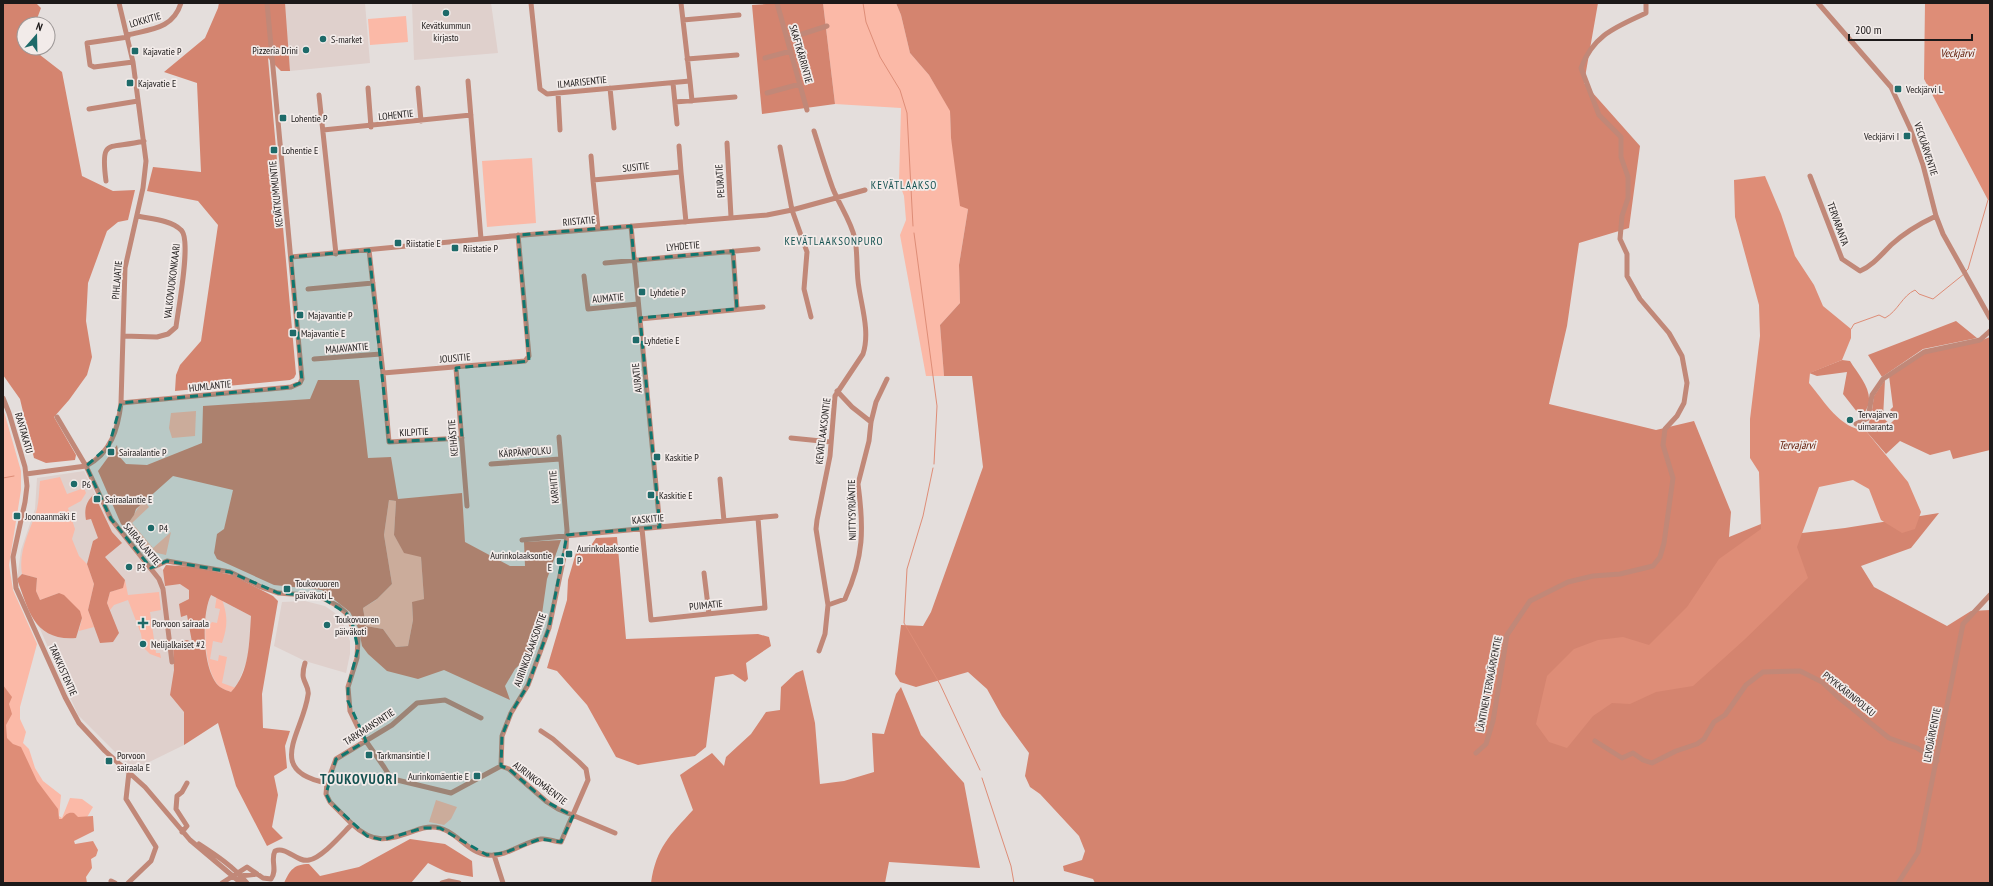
<svg xmlns="http://www.w3.org/2000/svg" width="1993" height="886" viewBox="0 0 1993 886" font-family="'PT Sans Narrow',sans-serif">
  <rect width="100%" height="100%" fill="#e4dedc"/>
  <!-- built -->
  <path fill="#dfd0cc" d="M284 3H365L370 63 290 71Z
    M412 3H491L498 53 414 60Z
    M84 471 103 510 163 570 251 616 248 658 236 688 184 745 133 770 78 715 40 629 29 612 17 579 21 550 35 509 37 478Z
    M305 601 325 606 335 613 343 623 350 641V654L346 673 305 661 274 646 282 602Z"/>
  <!-- green -->
  <path fill="#fbb9a7" d="M823 3H896L901 15 910 53 929 75 950 110 951 138 968 209 959 265 960 303 940 325 944 376H926L900 235 906 220 904 196 899 182 901 108 835 104Z
    M406 16 408 42 370 45 368 19Z
    M532 158 536 223 487 227 482 161Z
    M3 408 21 471V490L9 565 13 590 37 644 20 707V719L26 732 23 743 29 749 35 768 43 781 61 795 59 816 62 818 70 798 82 799 93 807 86 819 3 826Z
    M196 411 195 436 172 438 169 428 171 413Z
    M60 477 67 494 84 488 86 493 81 501 68 508 75 529 72 539 79 556 87 564 94 584 88 610 94 627 79 631 82 618 59 593 40 600 36 591 37 578 22 574C18 550 30 532 37 509 39 500 39 490 40 481Z
    M389 500 396 501 394 535 404 552 421 556 424 599 412 603 413 620 408 646 396 647 383 629 366 626 363 608 376 600 392 584 384 535Z
    M144 501 149 507 132 523 153 548 171 532 166 555C147 552 137 542 125 528 132 519 136 509 144 501Z
    M125 580 128 595 159 592 161 610 150 612 156 653H160L161 658 150 654 143 647 141 634 128 600 114 605 110 610 107 603 110 592 122 588Z
    M218 588C226 610 230 620 222 643L213 641 210 659 218 661 219 655 227 657 222 683 236 688 231 692C228 691 223 689 220 687 206 674 204 637 206 619L210 624 212 622 217 623 220 609 215 608Z
    M436 800 457 807 451 819 444 825 429 822Z"/>
  <!-- forest -->
  <path fill="#d4846f" fill-rule="evenodd" d="M3 3H36L41 8 35 24H24V48H31L62 72 82 176 113 191 135 190 128 220 118 222 107 231 88 283 86 321 92 357 87 375 69 400 54 417 76 455 75 460 46 463 34 458 20 399 3 375Z
    M219 3H285L290 71H281L268 58 296 374 294 378 290 380 175 391 176 375 180 365 201 341 218 225 198 201 147 191 153 167 201 172 197 83 164 72 205 38 218 8Z
    M783 3H823L835 104 762 114 752 5Z
    M896 3H1598L1584 83 1640 146 1629 228 1579 243 1567 326 1549 404 1656 430 1694 421 1731 512 1729 537 1761 524 1785 535 1845 528 1939 513 1911 548 1861 566 1874 587 1947 626 1971 611 1990 610V883H1095L1093 879 1064 871 1063 866 1082 860 1085 851 1079 836 1040 794 1030 787 1025 776 1029 753 1002 716 987 689 968 672 916 687 900 682 895 674 901 625 923 626 931 612 983 467 972 376H944L940 325 960 303 959 265 968 209 960 206 951 138 950 111 929 75 910 53 901 15Z
    M1956 321 1977 338 1923 349 1882 377 1868 355Z
    M1990 337V450L1953 459 1950 450 1930 455 1900 441 1886 454 1866 431 1870 419H1874L1875 413 1872 410 1874 396 1885 380 1883 418 1890 424 1898 416 1890 410 1893 407 1889 376 1925 353 1980 341Z
    M1842 360 1850 361C1861 379 1880 397 1861 417L1843 394 1847 372 1817 376 1809 373Z
    M318 380H359L368 458 391 457 398 499 462 493 465 542 510 566H525L524 542 561 540 547 579 540 628 529 656 515 669 505 686 510 700 444 670 418 679 387 671 368 654 362 646 359 630 350 612 322 590 274 585 217 559 214 553 217 534 224 529 233 490 173 476 136 509 134 515 125 528 121 524 98 471 117 445 119 456 126 464 147 465 202 443 203 406 310 399ZM389 500 396 501 394 535 404 553 421 557 424 599 412 602 413 620 408 646 396 647 383 629 366 626 363 608 377 599 392 584 384 535Z
    M94 494 112 532 122 543 105 557 125 580 123 588 110 592 107 603 119 633 113 642 100 643 88 610 94 584 87 564 93 541 98 538 91 519 86 520C84 509 86 502 94 494Z
    M617 537 626 639 758 634 769 637 771 646 746 663 748 679 745 682 733 674 715 677 706 747 695 756 638 765 616 757 587 705 557 671 547 668 567 600 568 580 576 553 588 550 596 538Z
    M166 565 192 567 232 575 273 596 278 601 262 694 263 728 290 731 285 746 287 768 274 776 278 795 272 827 283 838 267 846 236 786 218 723 184 745V712L170 695 174 670 173 644 187 640 192 642 187 615 181 617 179 604 189 599V590L180 584 165 586 163 570ZM211 595 251 616C249 642 250 672 231 692 228 691 223 689 220 687 202 673 201 614 211 595Z
    M22 574 37 578 36 591 40 600 59 593 64 595 80 611 82 618 76 638C34 641 29 611 17 579Z
    M803 670 815 723 820 784 844 781 874 772 872 733 884 734 896 694 901 687 921 735 964 783 980 868 889 862 885 883H651C656 848 670 835 693 810L680 775 712 753 724 766 726 757 751 734 766 712 780 710 781 687 796 673Z
    M410 839 445 844 472 861 473 877 446 872 428 863 411 883H284C290 870 294 864 309 864L320 876 359 867Z"/>
  <!-- water -->
  <path fill="#de8d77" d="M1925 3H1990V200H1988L1924 79Z
    M1765 176 1781 214 1795 256 1814 285 1823 306 1851 329V338L1842 360 1810 373 1809 383C1825 402 1839 428 1866 431L1908 482 1921 512 1915 529 1902 533 1881 520 1869 489 1853 480 1819 487 1797 547 1808 578 1744 640 1693 686 1656 692 1630 704 1612 703 1593 716 1567 748 1549 742 1536 724 1547 676 1574 649 1598 640 1623 637 1649 645 1687 607 1719 559 1761 529 1759 472 1750 458V419L1760 336 1759 305 1735 217 1734 180Z
    M3 685 12 697 9 704 12 714 6 725 7 738 13 744 21 747 37 781 58 809 59 819H62C66 814 68 812 74 813L78 817 93 816 94 831 74 841 75 844 93 841 98 850 96 856 91 859 92 868 86 877 87 883H3Z"/>
  <g fill="none" stroke-linecap="round" stroke-linejoin="round">
    <!-- stream -->
    <path stroke="#de8d77" stroke-width="1" d="M863 3 866 22 880 57 900 90 907 113 913 226
      M914 233 937 406 934 464
      M1966 271 1968 269 1988 200
      M1851 329 1854 324 1879 315 1885 318C1898 311 1902 296 1915 290L1919 294 1933 299 1964 274
      M933 468 923 516 907 569 904 623 940 684 980 770
      M3 478 14 476
      M982 778 1011 866 1014 883"/>
    <!-- minor -->
    <path stroke="#c18878" stroke-width="5" d="M531 3 540 89 547 94 690 81 681 3
      M777 3 807 110
      M1818 3 1891 87 1910 128 1923 165 1936 216 1943 234 1990 318
      M683 20 739 15
      M128 35C151 29 173 29 181 3
      M128 37 87 43 90 65 94 67 133 62
      M787 39 827 26
      M765 58 791 51
      M687 59 737 55
      M468 81 481 239
      M690 81 692 101
      M673 83 677 124
      M368 88 371 127
      M418 88 421 121
      M610 88 614 128
      M558 93 560 130
      M767 93 800 84
      M319 95 336 254
      M675 102 735 97
      M89 109 138 101
      M323 130 471 115
      M814 131C820 150 826 170 833 189 840 206 851 221 855 239 858 255 856 272 859 288 862 308 870 333 863 354L835 396 830 456 817 520 816 529 828 605 825 634 819 651
      M727 143 731 217
      M679 146 681 172
      M780 147 792 210 807 252 804 289 811 317
      M591 156 593 180
      M1810 176 1842 259 1860 271C1872 266 1881 255 1891 245 1904 233 1919 224 1936 216
      M106 181C100 136 109 150 144 141
      M631 226 660 527
      M598 229 593 180 681 172 686 222
      M369 250 383 373 525 361 529 356 518 235
      M733 251 737 309
      M291 257 512 236 767 215 792 210 865 190
      M605 263 758 249
      M584 276 588 309 638 304
      M308 289 373 283
      M640 319 763 307
      M123 336 157 337 168 334 176 327C178 310 192 239 181 230 171 220 151 219 137 216
      M314 359 381 354
      M456 368 467 506
      M383 373 389 442 462 438
      M837 391 852 407 871 422
      M3 398 9 413 25 467 27 486 25 502 13 557 16 588 65 697 79 723 105 751 145 787 190 840 241 883
      M121 403 291 387 300 383 302 379 267 3
      M57 417 86 466 111 519 159 579 163 589 172 662
      M1856 424 1868 418 1872 395 1883 379 1924 352 1980 340 1990 331
      M791 438 831 442
      M491 464 560 459
      M26 474 86 466C111 453 118 429 121 403L125 268 143 188 146 161 133 62 119 3
      M720 479 724 521
      M642 529 651 620 765 608 758 518
      M522 540 776 516
      M151 568 167 561 230 572 261 587 278 593 319 596 338 606 346 613 358 639 357 658 348 687 350 711 361 734 384 767 389 775 397 780 451 793 501 766 509 769 547 802 558 809 615 833
      M704 573 709 614
      M828 605 845 599C864 557 864 528 858 484L869 441 871 422 876 402 887 379
      M305 663C304 666 303 671 303 675 303 682 310 688 308 695 303 733 264 771 327 783
      M1595 741 1622 758 1633 753 1643 760 1652 763 1676 751 1697 744 1704 739 1714 722 1725 715 1746 685 1763 672 1800 671 1822 682 1838 697 1889 738 1917 748 1937 761
      M1476 753 1486 744 1493 721 1507 635 1530 601 1568 582 1593 576 1620 574 1653 566 1660 557 1664 543 1673 478 1663 445 1665 429 1677 416 1684 403 1687 383 1682 356 1669 333 1640 299 1627 276V254L1620 239 1622 216 1628 198V177L1621 157V137L1599 115 1581 68C1593 35 1616 27 1646 13V3
      M501 766 502 736 511 713 528 685 549 628 566 547 567 530 559 437
      M352 824 330 802 326 794 327 783 336 759 392 725 417 703 445 700 481 718
      M182 832 187 826 176 809 177 796 182 792 187 783
      M199 844C216 855 234 867 247 883
      M494 855 503 883
      M240 876 257 874
      M111 881 115 883
      M128 883 151 861 156 847 126 799 129 772
      M222 883 247 867 263 878 271 879C278 870 270 860 275 851 287 846 297 863 309 860 322 858 342 834 352 824 374 845 388 840 414 831 419 829 426 827 432 827 455 827 466 853 488 855 507 857 523 842 541 839 548 838 554 842 561 842L588 780 586 769 579 762 553 739 541 731
      M442 883 449 881 459 883
      M1898 883 1918 852 1963 624 1990 595"/>
  </g>
  <!-- marked area -->
  <path fill="#0f766e" fill-opacity="0.2" stroke="#0f766e" stroke-width="3" stroke-dasharray="8 5" stroke-linejoin="round" d="M631 226 634 260 733 251 737 309 640 318 660 527 567 535 549 628 528 685 511 713 502 736 501 766 509 769 547 802 573 816 561 842 540 839 504 853 487 855 440 828H423L383 840 367 836 330 802 326 794 336 759 366 741 348 701V687L358 649 353 626 346 613 319 596 278 593 230 572 167 561 151 568 111 519 86 466 109 446 121 403 291 387 302 382 291 257 369 250 389 442 462 438 456 368 529 361 518 235Z"/>
  <!-- markers -->
  <g fill="#1d6a69" stroke="#f2ebe9" stroke-width="1.5">
    <circle cx="446" cy="13" r="4"/>
    <circle cx="323" cy="39" r="4"/>
    <circle cx="306" cy="50" r="4"/>
    <rect x="131" y="47" width="8" height="8" rx="2"/>
    <rect x="126" y="79" width="8" height="8" rx="2"/>
    <rect x="1894" y="85" width="8" height="8" rx="2"/>
    <rect x="279" y="114" width="8" height="8" rx="2"/>
    <rect x="1903" y="132" width="8" height="8" rx="2"/>
    <rect x="270" y="146" width="8" height="8" rx="2"/>
    <rect x="394" y="239" width="8" height="8" rx="2"/>
    <rect x="451" y="244" width="8" height="8" rx="2"/>
    <rect x="638" y="288" width="8" height="8" rx="2"/>
    <rect x="296" y="311" width="8" height="8" rx="2"/>
    <rect x="289" y="329" width="8" height="8" rx="2"/>
    <rect x="632" y="336" width="8" height="8" rx="2"/>
    <circle cx="1850" cy="420" r="4"/>
    <rect x="107" y="448" width="8" height="8" rx="2"/>
    <rect x="653" y="453" width="8" height="8" rx="2"/>
    <circle cx="74" cy="484" r="4"/>
    <rect x="647" y="491" width="8" height="8" rx="2"/>
    <rect x="93" y="495" width="8" height="8" rx="2"/>
    <rect x="13" y="512" width="8" height="8" rx="2"/>
    <circle cx="151" cy="528" r="4"/>
    <rect x="565" y="550" width="8" height="8" rx="2"/>
    <rect x="556" y="557" width="8" height="8" rx="2"/>
    <circle cx="129" cy="567" r="4"/>
    <rect x="283" y="585" width="8" height="8" rx="2"/>
    <path d="M141 617h4v4h4v4h-4v4h-4v-4h-4v-4h4z"/>
    <circle cx="327" cy="625" r="4"/>
    <circle cx="143" cy="644" r="4"/>
    <rect x="365" y="751" width="8" height="8" rx="2"/>
    <rect x="105" y="757" width="8" height="8" rx="2"/>
    <rect x="473" y="772" width="8" height="8" rx="2"/>
  </g>
  <g text-anchor="middle" dominant-baseline="central" stroke-width="3.5" stroke-linejoin="round" paint-order="stroke">
    <!-- street labels -->
    <g font-size="10" fill="#1c1919" stroke="#f2ebe9">
      <text transform="translate(145 20) rotate(-16)">LOKKITIE</text>
      <text transform="translate(801 54) rotate(74)">SKAFTKÄRRINTIE</text>
      <text transform="translate(582 82) rotate(-6)">ILMARISENTIE</text>
      <text transform="translate(396 115) rotate(-6)">LOHENTIE</text>
      <text transform="translate(1926 149) rotate(72)">VECKJÄRVENTIE</text>
      <text transform="translate(636 167) rotate(-6)">SUSITIE</text>
      <text transform="translate(720 181) rotate(-94)">PEURATIE</text>
      <text transform="translate(276 194) rotate(-96)">KEVÄTKUMMUNTIE</text>
      <text transform="translate(579 221) rotate(-5)">RIISTATIE</text>
      <text transform="translate(1838 224) rotate(70)">TERVARANTA</text>
      <text transform="translate(683 246) rotate(-5)">LYHDETIE</text>
      <text transform="translate(117 280) rotate(-85)">PIHLAJATIE</text>
      <text transform="translate(172 281) rotate(-83)">VALKOVUOKONKAARI</text>
      <text transform="translate(608 298) rotate(-5)">AUMATIE</text>
      <text transform="translate(347 348) rotate(-5)">MAJAVANTIE</text>
      <text transform="translate(455 358) rotate(-5)">JOUSITIE</text>
      <text transform="translate(637 378) rotate(-96)">AURATIE</text>
      <text transform="translate(210 386) rotate(-6)">HUMLANTIE</text>
      <text transform="translate(823 431) rotate(-83)">KEVÄTLAAKSONTIE</text>
      <text transform="translate(414 432) rotate(-3)">KILPITIE</text>
      <text transform="translate(24 433) rotate(74)">RANTAKATU</text>
      <text transform="translate(453 438) rotate(-95)">KEIHÄSTIE</text>
      <text transform="translate(525 452) rotate(-4)">KÄRPÄNPOLKU</text>
      <text transform="translate(554 487) rotate(-95)">KARHITIE</text>
      <text transform="translate(852 510) rotate(-91)">NIITTYSYRJÄNTIE</text>
      <text transform="translate(648 519) rotate(-5)">KASKITIE</text>
      <text transform="translate(142 544) rotate(50)">SAIRAALANTIE</text>
      <text transform="translate(706 605) rotate(-6)">PUIMATIE</text>
      <text transform="translate(530 650) rotate(-70)">AURINKOLAAKSONTIE</text>
      <text transform="translate(63 670) rotate(66)">TARKKISTENTIE</text>
      <text transform="translate(1489 684) rotate(-79)">LÄNTINEN TERVAJÄRVENTIE</text>
      <text transform="translate(1849 694) rotate(39)">PYYKKÄRINPOLKU</text>
      <text transform="translate(369 727) rotate(-33)">TARKMANSINTIE</text>
      <text transform="translate(1932 735) rotate(-79)">LEVOJÄRVENTIE</text>
      <text transform="translate(540 783) rotate(37)">AURINKOMÄENTIE</text>
    </g>
    <!-- poi labels -->
    <g font-size="10" fill="#1c1919" stroke="#f2ebe9" text-anchor="start">
      <text x="446" y="25" text-anchor="middle">Kevätkummun<tspan x="446" dy="12">kirjasto</tspan></text>
      <text x="331" y="39">S-market</text>
      <text x="298" y="50" text-anchor="end">Pizzeria Drini</text>
      <text x="143" y="51">Kajavatie P</text>
      <text x="138" y="83">Kajavatie E</text>
      <text x="1906" y="89">Veckjärvi L</text>
      <text x="291" y="118">Lohentie P</text>
      <text x="1899" y="136" text-anchor="end">Veckjärvi I</text>
      <text x="282" y="150">Lohentie E</text>
      <text x="406" y="243">Riistatie E</text>
      <text x="463" y="248">Riistatie P</text>
      <text x="650" y="292">Lyhdetie P</text>
      <text x="308" y="315">Majavantie P</text>
      <text x="301" y="333">Majavantie E</text>
      <text x="644" y="340">Lyhdetie E</text>
      <text x="1858" y="414">Tervajärven<tspan x="1858" dy="12">uimaranta</tspan></text>
      <text x="119" y="452">Sairaalantie P</text>
      <text x="665" y="457">Kaskitie P</text>
      <text x="82" y="484">P6</text>
      <text x="659" y="495">Kaskitie E</text>
      <text x="105" y="499">Sairaalantie E</text>
      <text x="25" y="516">Joonaanmäki E</text>
      <text x="159" y="528">P4</text>
      <text x="577" y="548">Aurinkolaaksontie<tspan x="577" dy="12">P</tspan></text>
      <text x="552" y="555" text-anchor="end">Aurinkolaaksontie<tspan x="552" dy="12">E</tspan></text>
      <text x="137" y="567">P3</text>
      <text x="295" y="583">Toukovuoren<tspan x="295" dy="12">päiväkoti L</tspan></text>
      <text x="335" y="619">Toukovuoren<tspan x="335" dy="12">päiväkoti</tspan></text>
      <text x="152" y="623">Porvoon sairaala</text>
      <text x="151" y="644">Nelijalkaiset #2</text>
      <text x="117" y="755">Porvoon<tspan x="117" dy="12">sairaala E</tspan></text>
      <text x="377" y="755">Tarkmansintie I</text>
      <text x="469" y="776" text-anchor="end">Aurinkomäentie E</text>
    </g>
    <!-- water labels -->
    <g font-size="11" font-style="italic" fill="#5c1501" stroke="#f2ebe9">
      <text x="1957" y="53">Veckjärvi</text>
      <text x="1797" y="445">Tervajärvi</text>
    </g>
    <!-- neighbourhood labels -->
    <g font-size="11" letter-spacing="1" fill="#155251" stroke="#f2ebe9">
      <text x="904" y="185">KEVÄTLAAKSO</text>
      <text x="834" y="241">KEVÄTLAAKSONPURO</text>
    </g>
    <!-- district labels -->
    <g font-size="14" font-weight="bold" letter-spacing="1" fill="#155251" stroke="#f2ebe9">
      <text x="359" y="779">TOUKOVUORI</text>
    </g>
  </g>
  <!-- border -->
  <rect width="1993" height="886" fill="none" stroke="#1c1919" stroke-width="8"/>
  <!-- north arrow -->
  <g transform="translate(36 36) rotate(20)"><circle r="19" fill="#f2ebe9" stroke="#9c9796"/>
  <path d="M0-3L7 15L0 10L-7 15Z" fill="#1d6a69"/>
  <text y="-6" font-size="11" font-weight="bold" text-anchor="middle" fill="#1c1919">N</text>
  </g>
  <!-- scale -->
  <path d="M1849 34v6h123v-6" fill="none" stroke="#1c1919" stroke-width="2"/>
  <text x="1855" y="34" font-size="12" fill="#1c1919" stroke="#f2ebe9" stroke-width="3" paint-order="stroke">200 m</text>
</svg>
